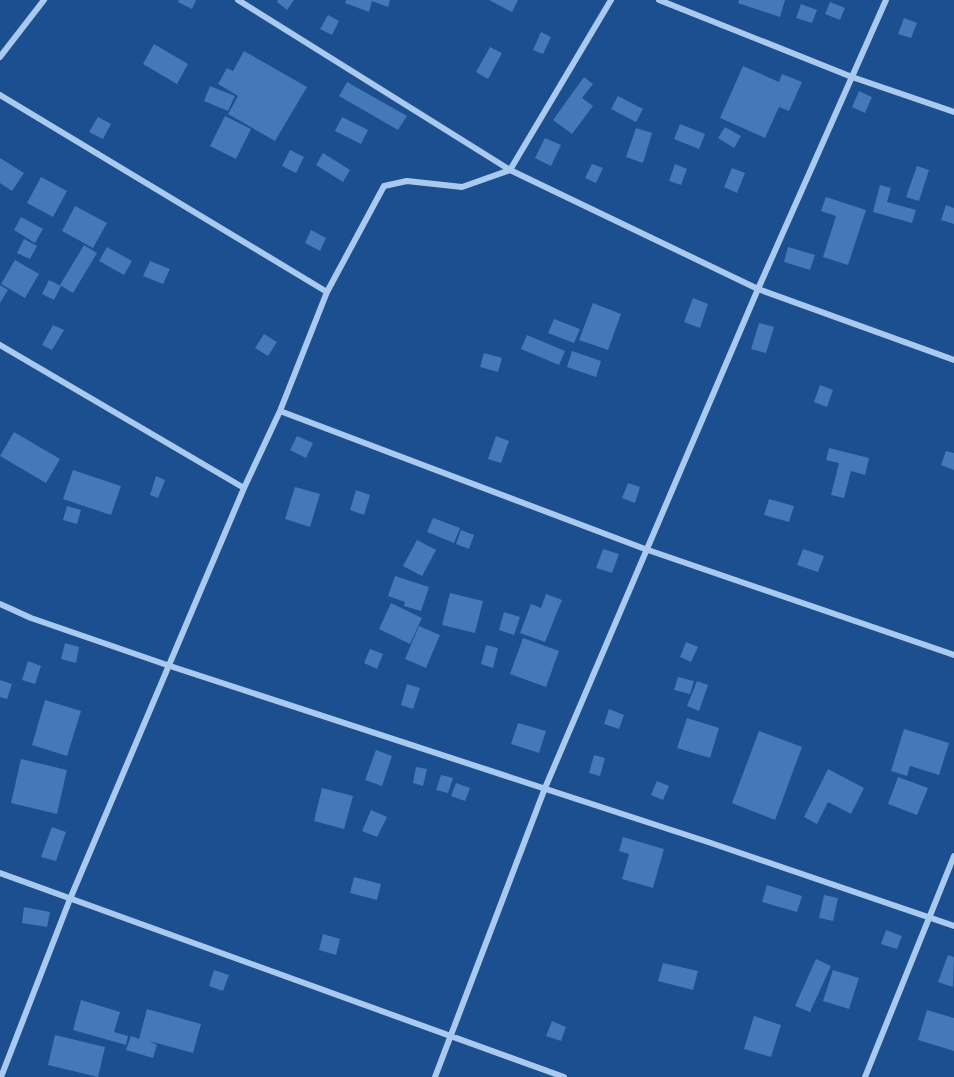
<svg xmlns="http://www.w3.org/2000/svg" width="954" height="1077" viewBox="0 0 954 1077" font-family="'Sofia Sans Condensed',sans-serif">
  <rect width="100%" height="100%" fill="#1b4f8f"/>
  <!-- building -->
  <path fill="#4478b7" d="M179 0H196L192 9 178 2Z
    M278 0H294L287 10 277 2Z
    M346 0H390L388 7 372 1 369 12 345 3Z
    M489 0H518L512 12Z
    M739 0H785L780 17 738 3Z
    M830 2 845 8 840 20 825 14Z
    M801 4 817 10 812 23 796 18Z
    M328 15 339 21 332 35 320 29Z
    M904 18 917 23 911 38 898 34Z
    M541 32 551 37 543 54 533 50Z
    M154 44 188 64 177 84 143 64Z
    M490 47 502 53 488 79 476 72Z
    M244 51 307 87 275 141 228 114 238 96 218 84 227 68 233 71Z
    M743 66 779 82 782 74 802 82 789 111 779 107 765 138 720 118Z
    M584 77 593 84 582 98 593 106 572 134 553 120Z
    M347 82 407 116 398 130 339 96Z
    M210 86 235 96 228 111 204 101Z
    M859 91 872 97 865 113 852 107Z
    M618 96 643 109 636 122 611 109Z
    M225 116 251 129 236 159 210 146Z
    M98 117 111 124 103 139 89 132Z
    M342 117 368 130 361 144 335 131Z
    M680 124 705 134 699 149 674 139Z
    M725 127 741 136 734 148 718 138Z
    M636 128 652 133 643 163 626 157Z
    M545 138 561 145 551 166 535 158Z
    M290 150 304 157 296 173 282 166Z
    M323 153 350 170 343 182 316 165Z
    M0 158 24 173 12 191 0 183Z
    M592 164 603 168 596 183 585 178Z
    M675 164 687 169 681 185 669 181Z
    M917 166 929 170 919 201 906 197Z
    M732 168 745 173 737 193 724 187Z
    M41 177 67 191 53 217 27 203Z
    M880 185 891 188 887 202 916 210 912 223 873 212Z
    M826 197 866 210 848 265 823 257 836 216 821 211Z
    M946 205 954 208V224L941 220Z
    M75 206 107 223 93 248 62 231Z
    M21 217 43 229 35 243 14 230Z
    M311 230 326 238 320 251 305 243Z
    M24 239 37 246 30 259 17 253Z
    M84 245 97 253 73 293 60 285Z
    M107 247 132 261 124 275 99 261Z
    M788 247 815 255 810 270 784 262Z
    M15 260 39 274 25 298 1 284Z
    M150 261 170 269 163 284 143 276Z
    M49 280 61 286 54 300 42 294Z
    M0 285 8 290 0 303Z
    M693 298 708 304 700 328 684 322Z
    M593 303 621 314 608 350 579 340Z
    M554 319 580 329 574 343 548 333Z
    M759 323 774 327 766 353 751 349Z
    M53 325 64 330 52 350 42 345Z
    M264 334 277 342 268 356 255 348Z
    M527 335 565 351 559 365 521 349Z
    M572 351 601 361 596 377 567 367Z
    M484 353 502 358 498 372 480 367Z
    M820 385 833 390 827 407 814 402Z
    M14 432 60 459 46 483 0 456Z
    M297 436 313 443 306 458 290 450Z
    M496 436 509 441 501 463 488 459Z
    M829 448 869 458 865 475 851 471 844 498 831 495 839 463 826 460Z
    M946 451 954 453V470L941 465Z
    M73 470 121 486 111 515 63 499Z
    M156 476 165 480 158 498 150 495Z
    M628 483 640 487 635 503 622 498Z
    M295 487 320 494 310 527 285 519Z
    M356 490 370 495 364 515 350 510Z
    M769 499 794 506 789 522 764 515Z
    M67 506 81 510 77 524 63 520Z
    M433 518 460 528 454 543 427 532Z
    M461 530 474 535 469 549 456 544Z
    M417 540 436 550 422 576 403 566Z
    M603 549 619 554 612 573 596 568Z
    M803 549 824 556 818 572 797 565Z
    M395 576 429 587 421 611 404 606 405 602 388 596Z
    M450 593 483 601 475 633 442 625Z
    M546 594 562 600 545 642 520 633 531 604 541 608Z
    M391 603 422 618 410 644 379 629Z
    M504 612 520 617 514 635 499 630Z
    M419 626 440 635 426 668 405 659Z
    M523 638 559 651 546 687 510 674Z
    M686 642 698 647 691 662 680 657Z
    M65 643 79 647 76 663 61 659Z
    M486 645 498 648 493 668 481 664Z
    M370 649 383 654 377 669 364 663Z
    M28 661 41 666 35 684 22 680Z
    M678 677 694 681 690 694 674 690Z
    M0 680 12 684 7 699 0 697Z
    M697 681 708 685 699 711 687 706Z
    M407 684 420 688 413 709 401 705Z
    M45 700 81 711 67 756 32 745Z
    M609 709 624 715 619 729 604 724Z
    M687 718 719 728 710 758 677 748Z
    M518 723 546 731 539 753 511 744Z
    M904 729 949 743 939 775 910 766 907 776 891 771Z
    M759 731 802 747 775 820 732 803Z
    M376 750 392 756 382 786 365 780Z
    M594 755 605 758 600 776 589 773Z
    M21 759 67 770 57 814 11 803Z
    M416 767 427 769 423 786 413 783Z
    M828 769 864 788 851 814 828 802 817 824 804 817Z
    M441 775 453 778 448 793 436 790Z
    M898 777 928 788 917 815 888 804Z
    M657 781 669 786 663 800 651 795Z
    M456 783 470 788 465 801 451 796Z
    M322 788 353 796 344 829 314 821Z
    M371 810 387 817 377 837 362 831Z
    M52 827 66 832 56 861 41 857Z
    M623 837 664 849 653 888 622 879 629 854 619 851Z
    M354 877 381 884 377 900 350 893Z
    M767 885 802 896 797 912 762 902Z
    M824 895 838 898 833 921 819 918Z
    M24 907 50 912 47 927 22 923Z
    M886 930 902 936 897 949 881 944Z
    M323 934 340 939 336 955 319 950Z
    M948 955 954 957 953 987 938 982Z
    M816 959 831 966 810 1012 795 1006Z
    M663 963 698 971 693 990 658 981Z
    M214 970 229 975 223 991 209 986Z
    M833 970 859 978 849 1009 823 1001Z
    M81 1000 120 1012 114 1032 128 1036 126 1045 73 1030Z
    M147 1009 201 1024 193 1053 149 1041 157 1045 153 1058 126 1050 131 1036 139 1039Z
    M927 1010 954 1018V1051L918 1040Z
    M754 1016 781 1025 771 1057 744 1049Z
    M552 1021 566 1027 561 1041 546 1036Z
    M55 1035 105 1047 98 1077 48 1065Z"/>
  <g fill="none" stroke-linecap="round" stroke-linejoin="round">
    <!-- minor -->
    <path stroke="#a9c9ee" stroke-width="6" d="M238 0 510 170 758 289 954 360
      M659 0 852 77 954 112
      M0 57 44 0
      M0 95 327 292
      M0 345 244 488
      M280 411 327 292 384 186 407 181 462 187 510 170 611 0
      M0 604 31 618 170 666 708 842 954 926
      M0 873 564 1077
      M1 1077 70 899 244 488 280 411 645 549 954 655
      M435 1077 545 788 758 289 886 0
      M865 1077 954 856"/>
  </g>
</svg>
